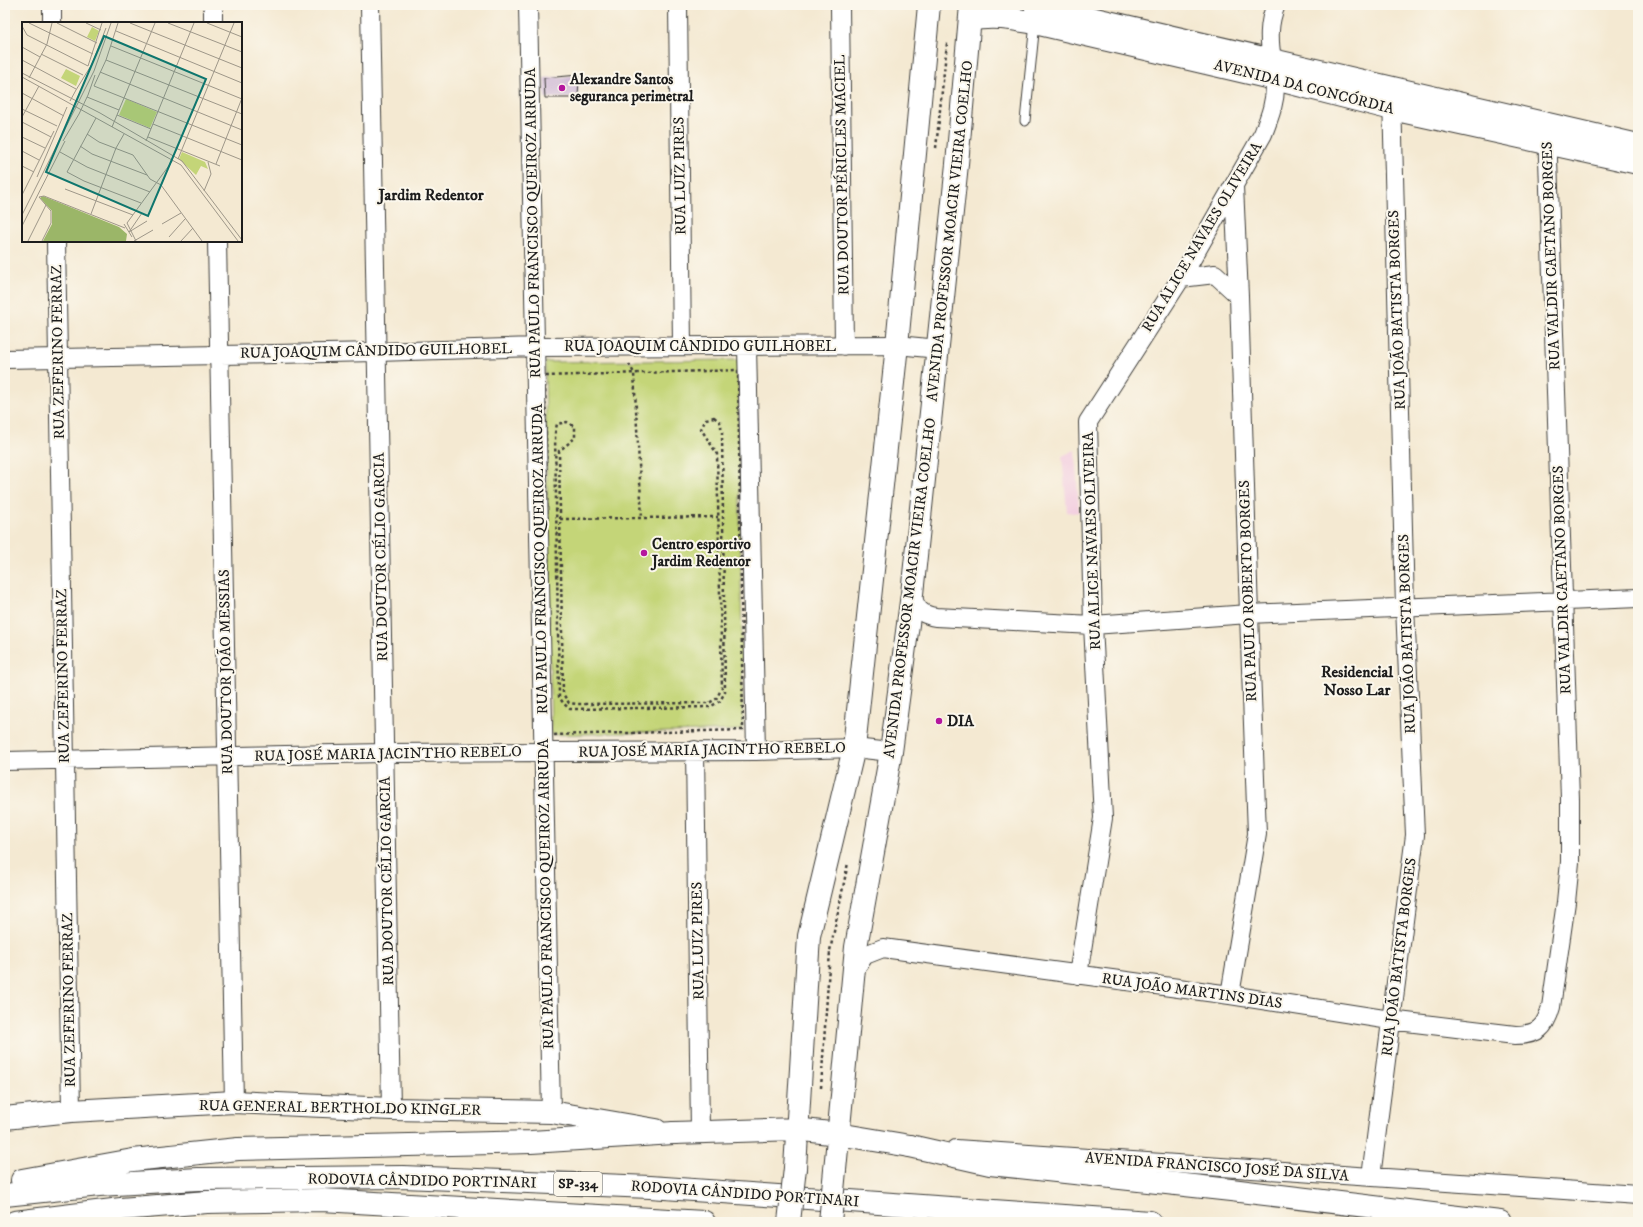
<svg xmlns="http://www.w3.org/2000/svg" width="1643" height="1227" viewBox="0 0 1643 1227" font-family="'IM FELL DW Pica',serif">
  <rect width="100%" height="100%" fill="#fbf7ec"/>
  <filter id="ink" filterUnits="userSpaceOnUse"><feTurbulence type="fractalNoise" baseFrequency=".025" numOctaves="2"/><feDisplacementMap in="SourceGraphic" scale="8" xChannelSelector="R" yChannelSelector="G"/><feConvolveMatrix kernelMatrix="1 2 1 2 8 2 1 2 1" color-interpolation-filters="sRGB"/></filter>
  <filter id="wash" filterUnits="userSpaceOnUse"><feTurbulence type="fractalNoise" baseFrequency=".012" numOctaves="4" result="noise"/><feDisplacementMap in="SourceGraphic" scale="16" xChannelSelector="R" yChannelSelector="G"/><feGaussianBlur stdDeviation="0.9" result="paint"/><feColorMatrix in="noise" values="0 0 0 0 0 0 0 0 0 0 0 0 0 0 0 0 0 1.4 0 .05"/><feComposite in="paint" operator="in"/></filter>
  <g filter="url(#wash)">
    <rect width="100%" height="100%" fill="#f4e9d2"/>
    <!-- built -->
    <path fill="#f3cfe0" d="M1075 450 1079 512 1073 513 1067 512 1062 456Z"/>
    <!-- garden -->
    <path fill="#c4d578" stroke="#70784a" d="M738 360 743 730 551 735 545 362Z"/>
    <g id="blocks">
      <!-- building -->
      <path fill="#c2a7cf" d="M579 75 578 98H545L544 78Z"/>
    </g>
  </g>
  <g filter="url(#ink)">
    <use href="#blocks" fill-opacity="0" stroke="#3c3b37" stroke-width="1"/>
    <g fill="none" stroke-linecap="round" stroke-linejoin="round">
      <defs>
        <path id="lane" d="M1025 121 1035 23"/>
        <path id="street" d="M52 5V23
          M213 5V23
          M370 5 391 1109
          M528 5 551 1112
          M678 5 682 346
          M840 5 844 346
          M56 241 71 1111
          M217 241 234 1102
          M1181 278 1215 274 1239 296
          M747 346 756 751
          M5 359 377 352 535 347 897 345 939 349
          M912 594C915 608 921 615 936 617L1093 625 1249 614 1638 598
          M695 750 700 1132
          M5 761 384 753 756 751 854 748 891 752
          M854 970 865 955 883 948 1230 995 1390 1020 1515 1035C1538 1035 1545 1028 1551 1007L1566 902 1570 862V799L1547 130
          M1078 975 1103 818 1093 625 1088 422 1181 278 1263 134C1270 116 1276 101 1275 81 1275 74 1273 67 1272 60 1269 41 1268 23 1276 5
          M1230 995 1257 834 1249 614 1239 296 1234 186
          M956 1149 1638 1195
          M1371 1177 1415 835 1405 607 1392 97"/>
        <path id="secondary" d="M1035 5 1638 145
          M970 20C992 15 1013 19 1035 23L1275 79 1392 109 1638 163
          M5 1118 71 1111 234 1102 391 1109 551 1112 656 1130"/>
        <path id="primary" d="M674 1133 796 1129 838 1134 910 1146
          M795 1168 809 936 854 748 897 345 929 5
          M835 1170 856 947 891 752 912 594 957 164 971 5"/>
        <path id="highway" d="M910 1146 990 1164 1231 1190 1500 1222
          M22 1180 133 1160 238 1149 531 1142 674 1133
          M5 1195 99 1185 198 1179 403 1177 650 1187 1150 1222
          M15 1222 121 1209 207 1202 322 1200 704 1222"/>
      </defs>
      <!-- lane casing -->
      <use href="#lane" stroke="#3c3b37" stroke-width="11"/>
      <!-- street casing -->
      <use href="#street" stroke="#3c3b37" stroke-width="20"/>
      <!-- secondary casing -->
      <use href="#secondary" stroke="#3c3b37" stroke-width="24"/>
      <!-- primary casing -->
      <use href="#primary" stroke="#3c3b37" stroke-width="24"/>
      <!-- highway casing -->
      <use href="#highway" stroke="#3c3b37" stroke-width="24"/>
      <!-- path -->
      <path stroke="#3c3b37" stroke-width="2.5" stroke-dasharray="3 3" stroke-linecap="butt" d="M936 148 947 43
        M629 364 634 373 642 518
        M738 370 743 730 551 735 545 376Z
        M714 417 720 422 722 432 725 692 720 701 710 707 570 709 564 704 559 697 555 433 557 424 567 422 575 427V438L559 451 563 694 569 703 577 704 709 703 716 699 722 688 717 454 701 429 706 419Z
        M560 519 718 517
        M821 1088 830 951 848 863"/>
      <!-- lane -->
      <use href="#lane" stroke="#fff" stroke-width="9"/>
      <!-- street -->
      <use href="#street" stroke="#fff" stroke-width="18"/>
      <!-- secondary -->
      <use href="#secondary" stroke="#fff" stroke-width="22"/>
      <!-- primary -->
      <use href="#primary" stroke="#fff" stroke-width="22"/>
      <!-- highway -->
      <use href="#highway" stroke="#fff" stroke-width="22"/>
      <defs>
        <path id="primary-bridge" d="M789 1222 795 1168
          M830 1222 835 1170"/>
      </defs>
      <!-- primary-bridge casing -->
      <use href="#primary-bridge" stroke="#3c3b37" stroke-width="24" stroke-linecap="butt"/>
      <!-- primary-bridge -->
      <use href="#primary-bridge" stroke="#fff" stroke-width="22"/>
    </g>
  </g>
  <!-- markers -->
  <g fill="#b5179e" stroke="#fbf7ec" stroke-width="1.5">
    <circle cx="562" cy="88" r="4"/>
    <circle cx="644" cy="553" r="4"/>
    <circle cx="939" cy="721" r="4"/>
  </g>
  <g text-anchor="middle" dominant-baseline="central" stroke-width="4" stroke-linejoin="round" paint-order="stroke">
    <!-- shield labels -->
    <rect fill="#fbf7ec" stroke="#5f5e5a" stroke-width="1" x="554" y="1172" width="48" height="24" rx="3"/>
    <g font-size="14" font-weight="bold" fill="#1c1c1c">
      <text x="578" y="1184">SP-334</text>
    </g>
    <!-- poi labels -->
    <g font-size="15" font-weight="bold" fill="#1c1c1c" stroke="#fbf7ec" text-anchor="start">
      <text x="570" y="79">Alexandre Santos<tspan x="570" dy="17">seguranca perimetral</tspan></text>
      <text x="652" y="544">Centro esportivo<tspan x="652" dy="17">Jardim Redentor</tspan></text>
      <text x="947" y="721">DIA</text>
    </g>
    <!-- street labels -->
    <g font-size="15" fill="#1c1c1c" stroke="#fbf7ec">
      <text transform="translate(1304 87) rotate(14)">AVENIDA DA CONCÓRDIA</text>
      <text transform="translate(842 175) rotate(-91)">RUA DOUTOR PÉRICLES MACIEL</text>
      <text transform="translate(680 176) rotate(-91)">RUA LUIZ PIRES</text>
      <text transform="translate(533 223) rotate(-91)">RUA PAULO FRANCISCO QUEIROZ ARRUDA</text>
      <text transform="translate(950 231) rotate(-84)">AVENIDA PROFESSOR MOACIR VIEIRA COELHO</text>
      <text transform="translate(1202 237) rotate(-59)">RUA ALICE NAVAES OLIVEIRA</text>
      <text transform="translate(1551 256) rotate(-92)">RUA VALDIR CAETANO BORGES</text>
      <text transform="translate(1397 310) rotate(-92)">RUA JOÃO BATISTA BORGES</text>
      <text x="700" y="346">RUA JOAQUIM CÂNDIDO GUILHOBEL</text>
      <text transform="translate(376 351) rotate(-1)">RUA JOAQUIM CÂNDIDO GUILHOBEL</text>
      <text transform="translate(58 352) rotate(-91)">RUA ZEFERINO FERRAZ</text>
      <text transform="translate(1092 541) rotate(-92)">RUA ALICE NAVAES OLIVEIRA</text>
      <text transform="translate(381 557) rotate(-91)">RUA DOUTOR CÉLIO GARCIA</text>
      <text transform="translate(540 559) rotate(-91)">RUA PAULO FRANCISCO QUEIROZ ARRUDA</text>
      <text transform="translate(1562 580) rotate(-92)">RUA VALDIR CAETANO BORGES</text>
      <text transform="translate(910 588) rotate(-83)">AVENIDA PROFESSOR MOACIR VIEIRA COELHO</text>
      <text transform="translate(1248 591) rotate(-92)">RUA PAULO ROBERTO BORGES</text>
      <text transform="translate(1407 634) rotate(-92)">RUA JOÃO BATISTA BORGES</text>
      <text transform="translate(226 672) rotate(-91)">RUA DOUTOR JOÃO MESSIAS</text>
      <text transform="translate(63 676) rotate(-91)">RUA ZEFERINO FERRAZ</text>
      <text transform="translate(712 750) rotate(-1)">RUA JOSÉ MARIA JACINTHO REBELO</text>
      <text transform="translate(388 754) rotate(-1)">RUA JOSÉ MARIA JACINTHO REBELO</text>
      <text transform="translate(387 881) rotate(-91)">RUA DOUTOR CÉLIO GARCIA</text>
      <text transform="translate(546 894) rotate(-91)">RUA PAULO FRANCISCO QUEIROZ ARRUDA</text>
      <text transform="translate(698 941) rotate(-91)">RUA LUIZ PIRES</text>
      <text transform="translate(1399 957) rotate(-83)">RUA JOÃO BATISTA BORGES</text>
      <text transform="translate(1192 991) rotate(8)">RUA JOÃO MARTINS DIAS</text>
      <text transform="translate(69 1000) rotate(-91)">RUA ZEFERINO FERRAZ</text>
      <text transform="translate(340 1108) rotate(1)">RUA GENERAL BERTHOLDO KINGLER</text>
      <text transform="translate(1217 1167) rotate(4)">AVENIDA FRANCISCO JOSÉ DA SILVA</text>
      <text transform="translate(422 1181) rotate(1)">RODOVIA CÂNDIDO PORTINARI</text>
      <text transform="translate(745 1194) rotate(4)">RODOVIA CÂNDIDO PORTINARI</text>
    </g>
    <!-- neighbourhood labels -->
    <g font-size="16" font-weight="bold" fill="#1c1c1c" stroke="#fbf7ec">
      <text x="431" y="195">Jardim Redentor</text>
      <text x="1357" y="672">Residencial<tspan x="1357" dy="18">Nosso Lar</tspan></text>
    </g>
  </g>
  <!-- overview -->
  <g transform="translate(22 22)">
    <rect width="220" height="220" fill="#f4e9d2"/>
    <path d="M70 5 77 9 73 19 65 15ZM44 47 58 54 54 64 39 56ZM160 130 183 140 186 147 179 144 174 153 157 137Z" fill="#c4d578"/>
    <path d="M21 174 97 205 105 212 104 219H21L30 202V189L18 176Z" fill="#9bb668"/>
    <path d="M104 77 135 90 128 106 97 93Z" fill="#c4d578"/>
    <path fill="none" stroke="#9e9789" stroke-width="1" d="M7 1 71 32M35 1 75 21M64 1 79 8M108 1 220 46M146 1 220 30M185 1 220 15M0 4 5 13 66 44M94 9 220 61M89 24 220 77M0 25 18 35M19 32 61 53M0 38 54 67M84 38 220 92M66 44 80 1M78 50 220 108M0 51 78 91 160 139 220 218M0 55 159 143 216 219M7 56 25 22 30 1M72 64 220 123M72 64 84 38 96 1M54 68 70 42 84 6M0 71 42 94M66 73 73 53M65 75 97 88M48 79 54 68M0 87 35 104M57 92 66 73M95 93 129 107M0 95 17 64M74 96 45 150 62 159 119 181M0 100 29 115M131 102 220 138M90 105 133 1M65 112 77 120 111 133 128 157 139 163 180 219M0 115 23 126M126 115 198 144M41 119 57 92M124 119 172 1M58 124 70 132 125 153M0 129 17 138M38 130 65 145 128 170M156 137 212 1M194 142 220 76M0 144 12 150M15 155 45 85M43 167 111 193M182 169 189 152 186 140M0 173 32 109M17 175 22 174 103 206M17 175 29 189V201L20 219M69 192 94 126 102 112M0 193 72 49 89 1M102 202 110 215M140 202 159 191M0 204 43 119M107 210 120 191M107 210 125 199M147 215 163 197M6 219 24 183M112 219 131 208M114 219 105 201 151 138M159 219 171 206"/>
    <path fill="#0f766e" fill-opacity="0.15" stroke="#0f766e" stroke-width="2" d="M82 14 184 57 126 194 24 150Z"/>
    <rect width="220" height="220" fill="none" stroke="#1c1c1c" stroke-width="2"/>
  </g>
  <!-- margin -->
  <rect width="1643" height="1227" fill="none" stroke="#fbf7ec" stroke-width="20"/>
</svg>
